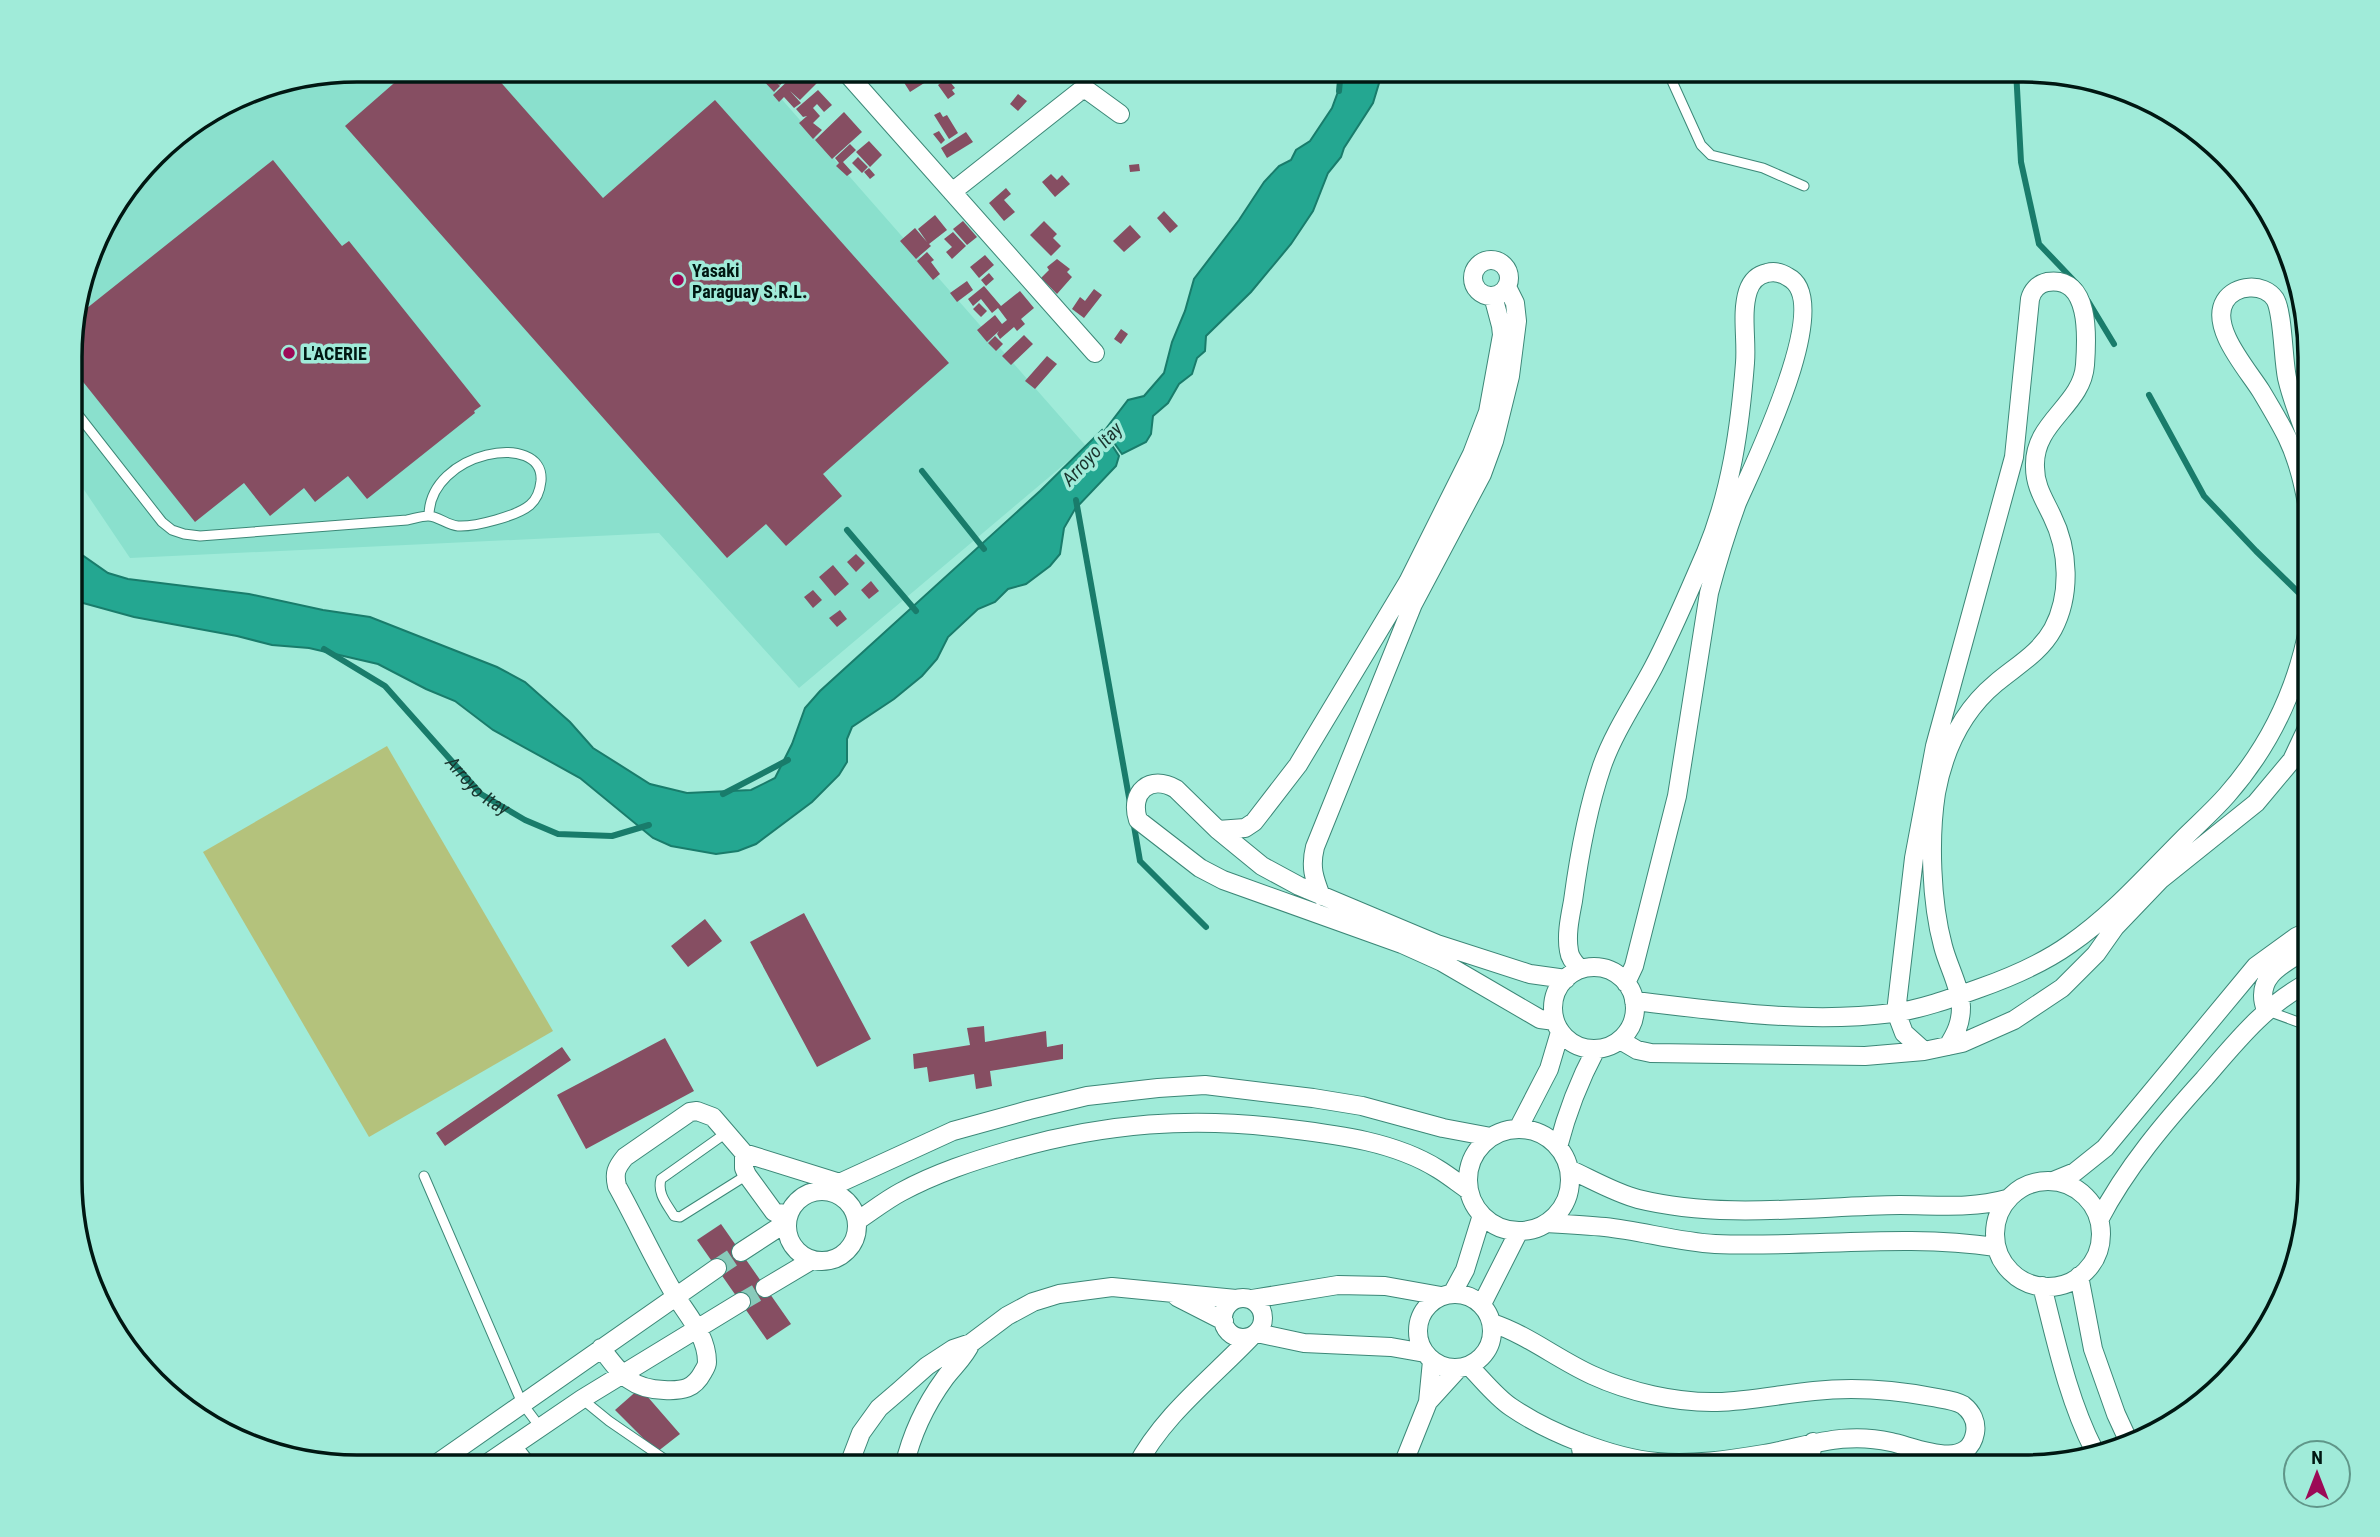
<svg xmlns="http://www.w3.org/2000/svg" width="2380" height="1537" viewBox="0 0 2380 1537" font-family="'Roboto Condensed',sans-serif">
  <rect width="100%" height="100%" fill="#a0ebd9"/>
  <!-- built -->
  <path fill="#8ae0cd" d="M357 70H756L1086 446 799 688 659 533 130 558 72 472V320L100 230 167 141 247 92Z"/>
  <!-- green -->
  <path fill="#b4c27c" d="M387 746 553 1031 369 1137 203 852Z"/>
  <!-- water -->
  <path fill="#24a791" stroke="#197c6b" stroke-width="2" d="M1346 70H1383L1373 103 1344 148 1341 157 1328 173 1313 211 1291 244 1251 292 1206 336 1205 351 1197 358 1192 374 1179 384 1168 403 1153 416 1151 434 1146 442 1122 454 1105 430 1128 400 1144 396 1164 373 1172 342 1185 311 1194 279 1239 220 1264 182 1279 166 1291 160 1296 150 1310 141 1332 108Z
    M1102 430 1119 456 1116 466 1075 509 1064 528 1060 554 1050 566 1026 584 1008 589 995 602 978 609 948 637 937 659 922 676 894 699 852 727 847 739V762L839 775 812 802 756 844 738 851 716 854 671 846 653 838 580 778 493 730 455 701 426 689 378 664 309 648 272 645 237 636 134 617 72 600V548L108 573 128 579 249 594 323 610 370 617 497 667 525 682 570 722 593 748 650 784 687 793 751 790 775 778 792 744 805 708 820 691 1040 491Z"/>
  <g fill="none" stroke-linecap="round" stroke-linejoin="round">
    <!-- stream -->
    <g stroke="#197c6b" stroke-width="6">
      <path d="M2016 70 2021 162 2039 244 2079 286"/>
      <path d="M1339 91 1341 70"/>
      <path d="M2088 301 2114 344"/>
      <path d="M2149 395 2204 496 2256 551 2300 594"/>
      <path d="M922 471 984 549"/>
      <path d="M1076 500 1130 803"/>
      <path d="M847 530 916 611"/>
      <path id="s1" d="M324 649 385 686 481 794 525 820 558 834 612 836 649 825"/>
      <path d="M723 794 788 760"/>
      <path d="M1133 820 1140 861 1206 927"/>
    </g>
  </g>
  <!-- building -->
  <path fill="#864e62" d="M409 70H490L603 198 715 100 949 363 823 474 842 496 786 546 766 524 727 558 345 126Z
    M757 70H765L767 73 770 70H796L780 85 774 79 780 86 774 92 755 72Z
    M799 70H830L800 100 790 91 801 103 794 108 784 97 779 102 773 95Z
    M903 70H923L929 80 910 92 898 73Z
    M947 78 955 88 952 90 955 94 948 99 938 85Z
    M818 90 832 105 824 112 817 104 813 108 820 116 813 123 822 130 813 139 799 123 807 116 803 117 796 109Z
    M1018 94 1027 101 1018 111 1010 104Z
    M844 112 862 132 832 159 815 140Z
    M940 112 943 117 947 115 958 133 949 139 934 115Z
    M939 131 945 140 941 144 933 134Z
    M966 132 973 142 947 158 941 148Z
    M869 141 882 155 870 167 856 152Z
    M850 144 856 150 843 162 852 172 847 176 836 166 839 163 835 158Z
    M858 157 868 167 862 173 852 163Z
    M273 160 342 246 349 241 481 406 474 411 475 413 367 499 348 476 315 502 304 488 270 516 244 483 195 522 72 368V320Z
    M1139 164 1140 171 1130 172 1129 165Z
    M869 168 875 175 870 179 864 172Z
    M1051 174 1057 180 1062 175 1070 184 1055 197 1042 182Z
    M1006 188 1011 194 1004 200 1015 212 1004 221 989 203Z
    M1164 211 1178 226 1170 233 1157 218Z
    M935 215 947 230 929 244 931 246 916 259 900 241 915 228 927 242 918 229Z
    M963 221 977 237 967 245 953 229Z
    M1044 221 1057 234 1053 238 1061 246 1051 256 1030 235Z
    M1130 225 1141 237 1124 252 1113 241Z
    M953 232 966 246 952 259 946 252 952 247 944 239Z
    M927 252 934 260 931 262 940 274 933 280 917 261Z
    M985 255 994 265 979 278 970 267Z
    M1057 259 1070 269 1067 272 1072 277 1057 294 1041 278 1049 270 1047 267Z
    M989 273 994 279 986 286 981 280Z
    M967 281 973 290 957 302 950 293Z
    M984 286 1001 306 1020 291 1034 308 1021 319 1025 324 1017 331 1014 327 1000 339 997 334 999 331 987 342 977 330 995 315 1002 324 1007 320 998 308 992 313 981 299 973 306 968 299Z
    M1094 289 1102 295 1084 318 1072 309 1080 297 1085 301Z
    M979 303 987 311 981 317 973 309Z
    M1121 329 1128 334 1121 344 1114 339Z
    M1024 335 1033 344 1011 365 1002 356Z
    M995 336 1003 344 996 351 988 343Z
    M1047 356 1057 364 1035 389 1025 381Z
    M856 554 865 563 856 572 847 562Z
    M833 565 849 584 835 596 819 577Z
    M871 581 879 591 869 599 861 590Z
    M813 590 822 600 813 608 804 597Z
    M840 610 847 619 837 627 829 618Z
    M804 913 871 1039 817 1067 750 942Z
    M705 919 722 941 688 967 671 946Z
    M984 1026 985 1042 1046 1031 1047 1047 1063 1044V1059L990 1071 992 1086 976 1089 974 1074 929 1082 927 1067 914 1069 913 1054 970 1045 967 1028Z
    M665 1038 694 1091 586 1149 557 1095Z
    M562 1047 571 1060 445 1146 436 1133Z
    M721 1224 791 1324 767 1340 697 1240Z
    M640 1388 680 1434 657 1452 615 1410Z"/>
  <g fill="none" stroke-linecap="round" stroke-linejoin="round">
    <!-- minor-tunnel -->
    <path stroke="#88cbbb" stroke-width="18" stroke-dasharray="18 9" stroke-linecap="butt" d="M717 1268 741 1252
      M741 1302 765 1288"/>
    <defs>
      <path id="service" d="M1667 70 1701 145 1711 155 1763 168 1804 186
        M72 407 162 522 172 530 184 534 200 536 407 520C413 519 421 516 428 516 438 516 447 525 458 526 475 527 517 516 530 505 537 499 540 490 541 481 545 430 429 451 429 516
        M2268 1011 2309 1026
        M2307 1025 2309 995
        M726 1133 661 1179C657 1194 667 1204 674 1216L680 1217 747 1175
        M424 1176 522 1403 540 1427
        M582 1399 609 1421 676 1467
        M516 1444 534 1467"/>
      <path id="minor" d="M844 70 1095 353
        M952 192 1080 91 1087 90 1120 114
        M1473 278a18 18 0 1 1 36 0a18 18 0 1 1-36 0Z
        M2309 443C2301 422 2292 400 2287 378 2283 359 2283 312 2275 299 2263 282 2235 285 2225 301 2209 327 2248 370 2261 391 2270 406 2279 421 2287 437 2299 462 2304 487 2309 513
        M1218 830 1245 828 1254 822 1298 765 1408 582 1472 454 1488 412 1502 335 1501 326 1493 296
        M1321 896C1314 878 1310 867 1315 847L1413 604 1482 474 1494 441 1510 376 1517 321 1515 303 1507 287
        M1553 1008a41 41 0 1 1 82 0a41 41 0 1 1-82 0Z
        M1580 969C1575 963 1570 959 1569 951 1566 935 1570 917 1573 901 1579 856 1587 810 1602 766 1614 732 1636 700 1653 668 1673 630 1689 591 1706 552 1731 492 1740 427 1745 363 1747 340 1741 313 1748 291 1751 282 1757 275 1767 273 1774 271 1782 273 1788 277 1836 301 1752 468 1737 503 1726 533 1717 563 1709 593L1677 796 1634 966 1626 983
        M1634 1001C1720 1011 1807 1024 1893 1013 1922 1009 1952 998 1980 988 2011 977 2042 964 2070 944 2112 915 2146 876 2182 840 2197 825 2213 811 2227 795 2270 746 2297 689 2309 625
        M2266 1010C2253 976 2285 963 2309 948
        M1555 1021 1540 1019 1442 962 1402 944 1223 880 1200 868 1138 820C1129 792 1150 774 1176 789L1218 830 1262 866 1299 886 1437 944 1530 974 1566 979
        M1620 1040 1637 1050 1651 1053 1865 1056 1924 1051 1962 1043 2014 1020 2062 988 2096 954 2115 927 2160 880 2256 803 2292 760 2309 724
        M1924 1051 1904 1033 1896 1012 1914 858 1935 746 2014 457 2030 299C2032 291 2038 284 2047 282 2091 275 2087 338 2085 365 2082 406 2033 422 2035 467 2035 486 2044 499 2052 516 2069 550 2071 595 2053 629 2040 653 2016 666 1996 683 1962 711 1944 750 1936 793 1929 838 1931 902 1943 946 1948 966 1960 986 1961 1007 1961 1023 1956 1033 1948 1046
        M1519 1127 1549 1069 1560 1032
        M1468 1180a51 51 0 1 1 102 0a51 51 0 1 1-102 0Z
        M1558 1147C1567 1112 1579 1081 1596 1049
        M744 1153V1168L747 1175 774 1212 781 1214 790 1212
        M1569 1169C1591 1179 1615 1193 1638 1199 1724 1220 1814 1206 1900 1205 1937 1205 1971 1209 2007 1199
        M2053 1181 2075 1172 2105 1148 2256 966 2296 937 2309 931
        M1995 1234a53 53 0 1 1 106 0a53 53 0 1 1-106 0Z
        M787 1226a35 35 0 1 1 70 0a35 35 0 1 1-70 0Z
        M822 1191 953 1131 1029 1110 1087 1096 1158 1088 1205 1085 1313 1098 1362 1106 1443 1128 1491 1137
        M2099 1220C2126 1168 2165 1122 2204 1079 2236 1042 2265 1005 2309 982
        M857 1221C872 1211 886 1200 901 1192 936 1173 973 1161 1011 1150 1105 1123 1192 1116 1290 1129 1339 1135 1395 1142 1438 1169 1448 1175 1458 1183 1468 1190
        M1547 1223C1566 1224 1586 1225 1605 1227 1642 1231 1678 1242 1715 1244 1810 1248 1902 1233 1996 1247
        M741 1252 787 1222
        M2079 1276 2093 1349 2116 1414 2128 1440
        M2042 1286C2056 1341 2068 1399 2094 1450
        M765 1288 812 1260
        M1418 1331a37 37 0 1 1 74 0a37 37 0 1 1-74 0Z
        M1452 1294 1465 1270 1482 1215
        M1177 1297 1224 1321
        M1223 1318a20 20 0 1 1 40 0a20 20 0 1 1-40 0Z
        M1252 1299 1338 1285 1385 1286 1441 1296
        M1482 1304 1519 1231
        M1257 1333 1304 1343 1391 1347 1425 1353
        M601 1348C620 1373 630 1389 664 1390 683 1391 694 1389 703 1372 705 1368 707 1366 707 1362 707 1336 688 1316 675 1295 654 1260 637 1222 617 1186 614 1173 616 1168 625 1157L690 1112 697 1111 713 1117 744 1153 840 1183
        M1469 1366C1482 1379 1496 1397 1511 1407 1549 1433 1612 1458 1657 1462 1693 1465 1728 1460 1764 1454 1810 1446 1843 1431 1891 1442 1915 1447 1968 1472 1975 1433 1977 1422 1972 1412 1963 1405 1955 1400 1942 1399 1932 1397 1895 1390 1851 1387 1814 1391 1782 1394 1750 1401 1717 1402 1676 1403 1629 1392 1592 1375 1557 1359 1528 1335 1492 1323
        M1428 1402 1458 1369
        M1580 1442 1584 1467
        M1779 1451 1793 1466
        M1809 1466 1813 1442
        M432 1467 717 1268
        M482 1467 582 1399 741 1302
        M848 1467 861 1433 879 1408 900 1390 927 1366 953 1349 971 1343 1007 1316 1033 1302 1059 1294 1112 1287 1236 1299
        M904 1467C911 1436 926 1404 945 1378 954 1366 965 1357 971 1343
        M1136 1467C1163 1415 1211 1379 1251 1337
        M1402 1467 1428 1402 1432 1361"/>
    </defs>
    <!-- service casing -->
    <use href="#service" stroke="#3c8777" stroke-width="11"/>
    <!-- minor casing -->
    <use href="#minor" stroke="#3c8777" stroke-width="20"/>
    <!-- service -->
    <use href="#service" stroke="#fff" stroke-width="9"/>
    <!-- minor -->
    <use href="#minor" stroke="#fff" stroke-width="18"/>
  </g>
  <!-- markers -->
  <g fill="#9c0956" stroke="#a0ebd9" stroke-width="2.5">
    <circle cx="678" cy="280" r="7"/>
    <circle cx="289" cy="353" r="7"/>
  </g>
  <g text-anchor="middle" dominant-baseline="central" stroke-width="7" stroke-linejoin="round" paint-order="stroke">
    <!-- poi labels -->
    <g font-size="18" font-weight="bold" fill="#001712" stroke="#a0ebd9" text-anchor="start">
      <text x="692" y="270">Yasaki<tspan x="692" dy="21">Paraguay S.R.L.</tspan></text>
      <text x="303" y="353">L'ACERIE</text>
    </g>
    <!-- water labels -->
    <g font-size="19" font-style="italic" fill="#1a342e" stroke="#a0ebd9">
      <text transform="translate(1092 454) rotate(-47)">Arroyo Itay</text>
      <text stroke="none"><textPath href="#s1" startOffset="208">Arroyo Itay</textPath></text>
    </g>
  </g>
  <!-- crop -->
  <path d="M0 0H2380V1537H0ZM357 82H2023A275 275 0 0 1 2298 357V1180A275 275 0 0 1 2023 1455H357A275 275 0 0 1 82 1180V357A275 275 0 0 1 357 82Z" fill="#a0ebd9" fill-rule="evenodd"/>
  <path fill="none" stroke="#001712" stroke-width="3.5" d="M357 82H2023A275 275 0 0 1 2298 357V1180A275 275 0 0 1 2023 1455H357A275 275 0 0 1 82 1180V357A275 275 0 0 1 357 82Z"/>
  <!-- north arrow -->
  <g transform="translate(2317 1474)"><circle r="33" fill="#a0ebd9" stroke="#609689" stroke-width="2"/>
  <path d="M0-5L12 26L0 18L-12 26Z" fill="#9c0956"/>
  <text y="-10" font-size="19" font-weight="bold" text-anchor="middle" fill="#001712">N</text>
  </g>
</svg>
